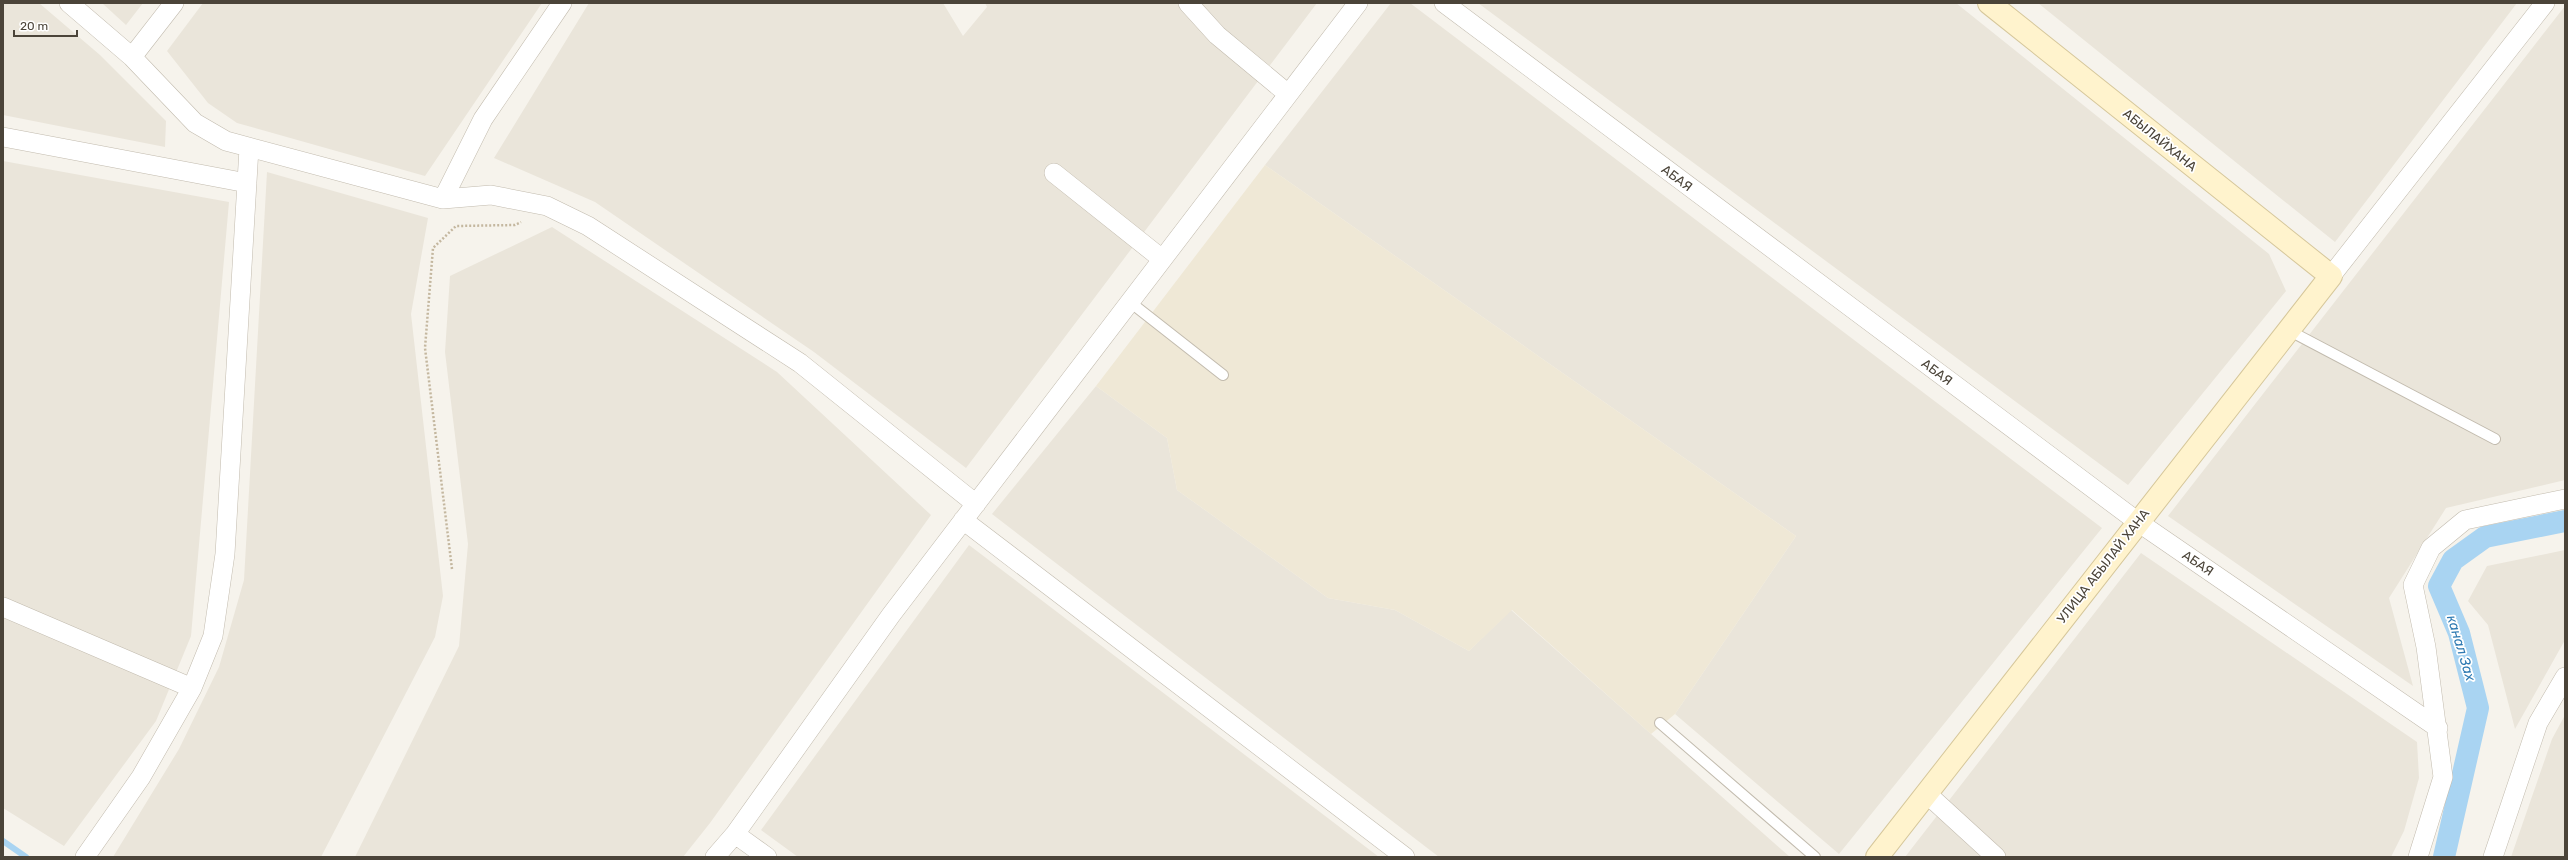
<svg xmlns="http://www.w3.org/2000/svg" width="2568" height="860" viewBox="0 0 2568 860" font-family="Rubik,sans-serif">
  <rect width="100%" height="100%" fill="#f6f3ec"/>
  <!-- residential -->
  <path fill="#eae5da" d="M3 3H39L100 55 166 121 165 147 3 115Z
    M102 3H143L126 25Z
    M203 3H542L425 176 237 123 208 103 167 51Z
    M589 3H943L963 36 987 7 985 3H1317L966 468 814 352 595 202 494 158Z
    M1391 3H1410L2102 528 1839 854 1675 714 1796 536 1265 165Z
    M1478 3H1956L2269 254 2286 291 2128 485Z
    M2038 3H2517L2335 242Z
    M2565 6V480L2446 508 2389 598 2413 686 2168 516Z
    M3 161 229 202 191 636 156 721 64 846 3 808Z
    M267 172 428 218 411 314 443 596 435 637 321 857H113L179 749 219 667 244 580Z
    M552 227 777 372 931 515 710 823 683 857H355L459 646 468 544 445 352 450 276Z
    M1096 386 1167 438 1177 490 1328 598 1395 610 1469 651 1511 610 1790 857H1439L992 514Z
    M969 545 1379 857H798L761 830Z
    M2565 550V640L2515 729 2488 625 2468 601 2487 566Z
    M2141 553 2417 742 2419 778 2404 831 2391 857H1905Z
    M2565 715V857H2511L2552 739Z"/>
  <!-- education -->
  <path fill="#efe8d6" d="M1265 165 1796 536 1675 714 1651 734 1512 610 1469 651 1395 610 1328 598 1177 490 1167 438 1096 386Z"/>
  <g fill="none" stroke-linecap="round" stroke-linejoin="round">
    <!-- stream -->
    <path stroke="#a9d4f2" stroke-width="6" d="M3 841 26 857"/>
    <!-- canal -->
    <path stroke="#a9d4f2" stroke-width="22" d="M2444 857 2478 708 2459 633 2439 586 2453 560 2485 537 2565 521"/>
    <defs>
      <path id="lane" d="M1130 302 1223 375
        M2288 330 2495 439
        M1660 723 1815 857"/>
      <path id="street" d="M69 3 132 57 195 123 226 141 443 199 491 195 547 206 588 226 800 363 976 504
        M1188 3 1217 35 1288 94
        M1444 3 2138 522 2438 728
        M132 57 174 3
        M3 137 247 183
        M1054 173 1162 259
        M443 199 483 119 562 3
        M2331 276 2545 3
        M963 520 1405 857
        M3 607 192 688
        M1926 793 1996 857
        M735 834 767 857
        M85 857 141 777 192 688 213 636 225 554 249 148
        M715 857 735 834 891 615 1358 3
        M2418 857 2443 777 2426 647 2413 585 2431 548 2465 520 2565 499
        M2493 857 2538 723 2565 677"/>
      <path id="secondary" d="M1877 857 2331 276 1989 3"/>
    </defs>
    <!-- lane casing -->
    <use href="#lane" stroke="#c2bbae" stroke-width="12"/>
    <!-- street casing -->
    <use href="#street" stroke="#c2bbae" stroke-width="20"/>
    <!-- secondary casing -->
    <use href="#secondary" stroke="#d6c79b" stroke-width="24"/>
    <!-- path -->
    <path stroke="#c4b79f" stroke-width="2.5" stroke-dasharray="2 2" stroke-linecap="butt" d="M955 3V4
      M452 569 425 348 433 248 456 226 515 225 521 222"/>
    <!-- lane -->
    <use href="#lane" stroke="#fff" stroke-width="10"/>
    <!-- street -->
    <use href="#street" stroke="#fff" stroke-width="19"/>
    <!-- secondary -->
    <use href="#secondary" stroke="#fff3cd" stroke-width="22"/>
  </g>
  <g text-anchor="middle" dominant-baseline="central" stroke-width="3.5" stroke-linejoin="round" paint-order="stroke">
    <!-- street labels -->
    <g font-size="13" fill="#4b4439" stroke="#fff">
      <text transform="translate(2160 140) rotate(39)">АБЫЛАЙХАНА</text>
      <text transform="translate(1677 178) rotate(37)">АБАЯ</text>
      <text transform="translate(1937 372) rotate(37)">АБАЯ</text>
      <text transform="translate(2198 563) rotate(34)">АБАЯ</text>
      <text transform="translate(2103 566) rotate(-52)">УЛИЦА АБЫЛАЙ ХАНА</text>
    </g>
    <!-- water labels -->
    <g font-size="14" font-style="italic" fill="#2e7ab2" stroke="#fff">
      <text transform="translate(2461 648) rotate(73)">канал Зах</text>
    </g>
  </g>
  <!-- border -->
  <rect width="2568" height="860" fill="none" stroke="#4b4439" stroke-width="8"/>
  <!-- scale -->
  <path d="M14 30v6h63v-6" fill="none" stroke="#4b4439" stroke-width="2"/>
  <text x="20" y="30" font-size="12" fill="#4b4439" stroke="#ffffff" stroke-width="3" paint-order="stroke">20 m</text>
</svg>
